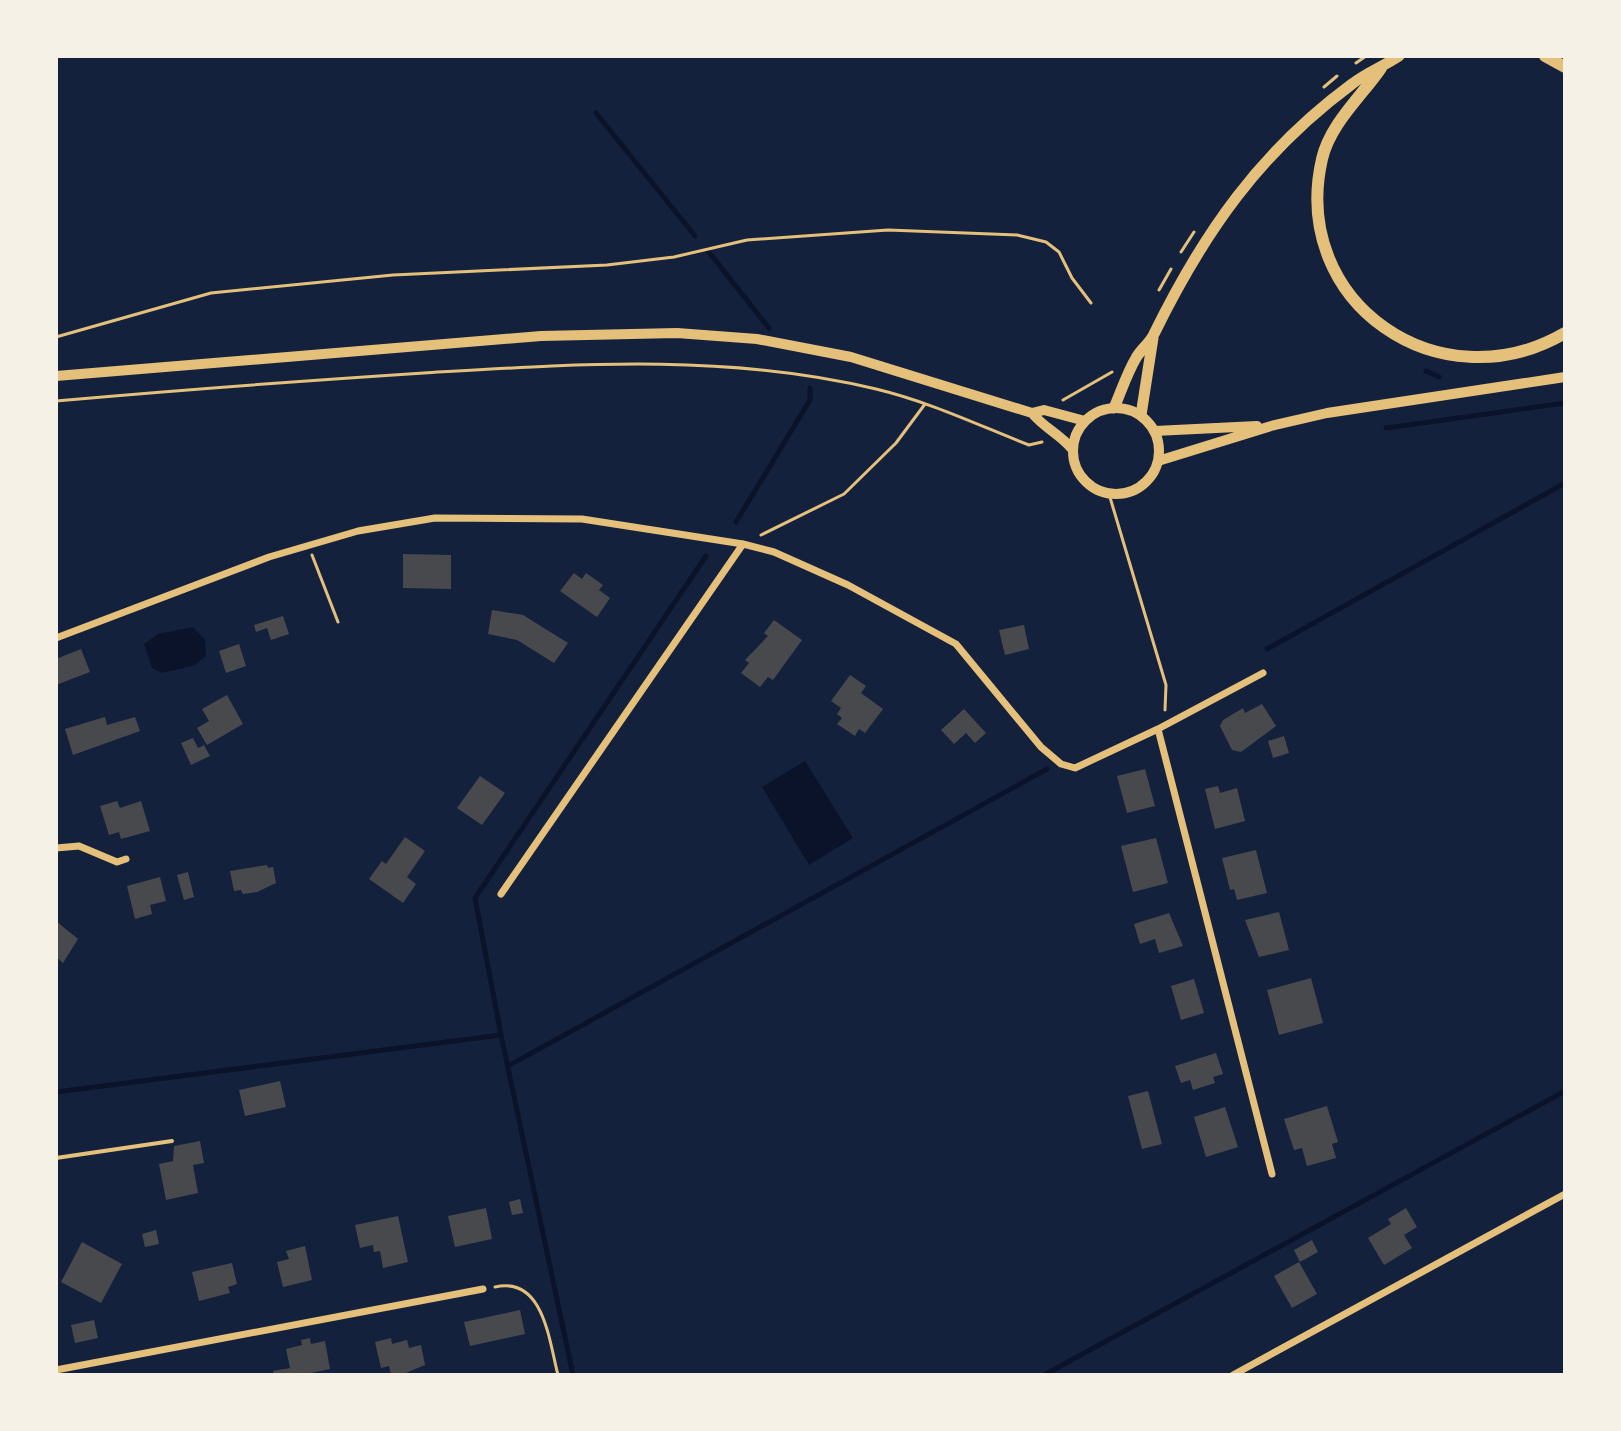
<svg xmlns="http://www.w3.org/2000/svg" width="1621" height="1431" viewBox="0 0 1621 1431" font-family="Lato,sans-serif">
  <rect width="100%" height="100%" fill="#14213d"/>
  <!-- water -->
  <path fill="#0b132b" d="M193 627 205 640 206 656 195 665 162 673 152 668 144 644 158 634Z
    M805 761 853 838 809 865 762 787Z"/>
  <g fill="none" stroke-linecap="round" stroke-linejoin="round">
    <!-- stream -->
    <path stroke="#0b132b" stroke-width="5" d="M596 113 695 236
      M708 251 769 328
      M1426 371 1439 377
      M1386 428 1565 403
      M736 522 810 400V388
      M1267 649 1565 483
      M501 1035 475 898 706 556
      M508 1066 1047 769
      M56 1092 501 1035 573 1375
      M1044 1375 1565 1091"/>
  </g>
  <!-- building -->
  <path fill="#48494c" d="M403 554 451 555V589L403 588Z
    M574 573 582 579 586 573 603 585 599 590 610 598 597 617 560 591Z
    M492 610 523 615 568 643 554 663 517 640 488 634Z
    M283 616 289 634 271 640 267 628 256 632 254 625Z
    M774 620 802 640 773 680 768 677 760 687 741 673 749 663 745 660 768 636 764 633Z
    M1024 625 1029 649 1005 655 999 630Z
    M239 644 246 666 226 673 219 651Z
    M81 649 90 672 56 685V659Z
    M850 675 866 686 861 693 883 709 865 733 859 729 855 736 837 724 842 718 837 714 841 708 831 701Z
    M227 695 243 724 207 745 197 728 209 721 202 709Z
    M1262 704 1276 726 1241 752 1232 750 1220 726 1223 720 1243 708 1245 713Z
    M964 709 986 733 975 743 966 733 954 744 941 730Z
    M105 717 107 725 135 717 140 731 73 755 65 729Z
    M1284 736 1289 753 1273 758 1268 741Z
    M193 738 198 748 204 745 210 756 191 765 181 743Z
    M1145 769 1155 806 1127 813 1117 776Z
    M480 776 505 793 482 825 457 808Z
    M1218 786 1220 793 1237 788 1245 821 1215 829 1205 789Z
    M117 801 120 808 141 801 150 831 121 839 119 832 109 835 100 806Z
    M405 837 425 851 407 877 416 884 403 903 369 879 382 861 386 864Z
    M1156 838 1168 883 1133 892 1121 846Z
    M1256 850 1267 893 1237 900 1234 889 1230 890 1222 858Z
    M267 865 268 868 273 867 276 883 257 892 243 894 241 890 234 891 230 871Z
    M188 872 194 897 184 900 177 875Z
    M160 877 166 901 150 905 152 914 135 919 127 886Z
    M1279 912 1289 950 1259 957 1245 920Z
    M1169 913 1183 946 1159 953 1155 939 1140 944 1134 924Z
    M56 921 78 939 63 963 56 957Z
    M1311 978 1323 1023 1279 1035 1267 990Z
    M1194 979 1204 1013 1181 1020 1171 986Z
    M1216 1053 1223 1074 1213 1077 1215 1083 1193 1090 1190 1080 1181 1083 1175 1066Z
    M280 1081 286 1107 245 1116 239 1090Z
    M1148 1091 1162 1144 1142 1149 1128 1096Z
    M1327 1106 1338 1142 1332 1144 1336 1158 1307 1166 1302 1148 1294 1150 1284 1119Z
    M1225 1107 1238 1147 1206 1157 1194 1117Z
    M200 1141 204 1163 193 1165 198 1193 166 1200 159 1164 173 1161 174 1146Z
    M520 1199 523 1213 512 1215 509 1202Z
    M486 1208 492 1239 455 1247 448 1216Z
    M1406 1208 1417 1227 1404 1235 1412 1248 1384 1265 1368 1238 1391 1224 1388 1219Z
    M398 1216 408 1262 383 1268 380 1251 374 1252 373 1245 360 1248 355 1225Z
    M156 1230 159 1244 145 1247 142 1234Z
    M1312 1240 1318 1252 1300 1262 1294 1250Z
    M82 1242 122 1264 101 1303 61 1282Z
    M305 1246 312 1280 283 1287 277 1262 289 1259 286 1251Z
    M1299 1262 1317 1294 1292 1308 1274 1276Z
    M232 1263 237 1284 228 1287 230 1293 199 1301 192 1272Z
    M520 1310 525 1334 470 1346 464 1322Z
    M94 1320 98 1338 75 1343 71 1325Z
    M310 1338 311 1344 325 1341 330 1369 301 1375H274L273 1371 290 1368 286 1349 302 1345 301 1340Z
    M391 1338 392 1344 407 1340 409 1348 421 1345 425 1365 401 1375H391L389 1366 381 1368 375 1342Z"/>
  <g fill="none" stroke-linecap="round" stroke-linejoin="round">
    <!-- path -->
    <path stroke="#e5c07b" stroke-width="3" d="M1356 63 1366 56
      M1324 87 1337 76
      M1181 252 1194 232
      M1159 290 1171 269
      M56 337 211 293 393 275 607 265 674 257 747 240 888 230 1017 235 1046 242 1059 252 1072 278 1091 303
      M1063 400 1112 372
      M56 401C179 390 301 381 424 373 576 364 727 353 876 389 930 402 978 425 1029 445L1042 442
      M1109 494 1166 685 1165 710
      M761 535 844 494 896 443 925 404
      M312 555 338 622
      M495 1287C544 1276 549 1341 558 1375"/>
    <!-- service -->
    <path stroke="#e5c07b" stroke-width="4" d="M56 1158 172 1141"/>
    <!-- minor -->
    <path stroke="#e5c07b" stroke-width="7" d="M56 638 269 557 358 531 435 518 582 519 743 544 774 552 848 585 956 644 1041 747 1061 764 1075 768 1158 729 1263 673
      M1158 729 1272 1174
      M56 848 79 846 117 862 126 859
      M501 894 743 544
      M56 1370 483 1289
      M1233 1375 1565 1194"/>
    <!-- secondary -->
    <path stroke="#e5c07b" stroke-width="10" d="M56 376 541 336 677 333 757 339 851 357 1032 413 1044 410 1085 421
      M1073 451a43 43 0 1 1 86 0a43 43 0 1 1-86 0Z
      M1032 413C1044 428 1060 434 1072 449
      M1155 431 1257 426
      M1158 461 1271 426 1327 413 1565 377"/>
    <!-- primary -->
    <path stroke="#e5c07b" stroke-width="11" d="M1114 408C1121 392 1127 373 1136 358 1141 349 1150 343 1154 334 1204 232 1260 152 1352 84 1366 73 1384 66 1399 56
      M1141 415 1153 338"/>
    <!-- motorway -->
    <path stroke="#e5c07b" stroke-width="12" d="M1545 56 1565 67
      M1381 68C1361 97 1330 124 1322 159 1289 303 1440 406 1565 333"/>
  </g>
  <!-- border -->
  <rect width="1621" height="1431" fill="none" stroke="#f6f1e7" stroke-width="116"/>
</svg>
